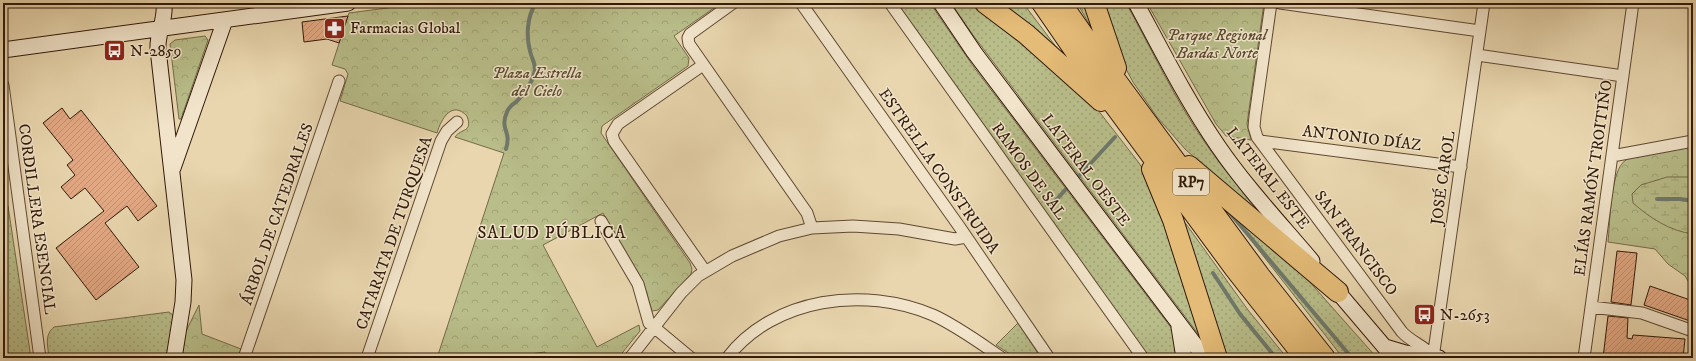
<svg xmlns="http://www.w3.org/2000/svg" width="1696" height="361" viewBox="0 0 1696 361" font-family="'IM FELL DW Pica',serif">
  <defs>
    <pattern id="grass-dots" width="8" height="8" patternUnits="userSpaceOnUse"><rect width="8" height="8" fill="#b8bd89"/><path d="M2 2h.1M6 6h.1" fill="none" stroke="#9fa275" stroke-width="1.8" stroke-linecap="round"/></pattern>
    <pattern id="forest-crowns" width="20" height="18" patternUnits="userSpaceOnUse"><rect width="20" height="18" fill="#b8bd89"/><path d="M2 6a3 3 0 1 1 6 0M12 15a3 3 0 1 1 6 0" fill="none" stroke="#9fa275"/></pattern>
    <pattern id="wetland-marsh" width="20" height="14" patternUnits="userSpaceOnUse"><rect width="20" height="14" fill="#b8bd89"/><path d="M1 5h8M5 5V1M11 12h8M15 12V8" fill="none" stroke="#9fa275"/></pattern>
    <pattern id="building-hatch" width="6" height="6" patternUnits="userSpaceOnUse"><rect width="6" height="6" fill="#e2a984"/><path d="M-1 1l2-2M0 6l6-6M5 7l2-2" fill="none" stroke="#c29171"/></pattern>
  </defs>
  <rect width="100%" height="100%" fill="#e9d6ae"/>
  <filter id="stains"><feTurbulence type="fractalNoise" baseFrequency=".005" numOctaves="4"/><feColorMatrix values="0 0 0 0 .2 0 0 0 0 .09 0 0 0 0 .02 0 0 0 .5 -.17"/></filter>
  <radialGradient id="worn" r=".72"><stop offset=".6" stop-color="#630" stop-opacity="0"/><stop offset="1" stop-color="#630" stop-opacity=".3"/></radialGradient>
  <!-- grass -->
  <path fill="url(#grass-dots)" stroke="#746b49" d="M897 3H930L973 66 1172 329 1182 358H1149Z
    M951 3H977L1094 105 1139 163 1151 182 1205 343 973 35Z
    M993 3H1023L1066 60Z
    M1077 3H1086L1094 32Z
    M1101 3H1126C1152 50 1175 100 1206 144 1226 173 1249 199 1271 225L1185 149 1157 117 1133 82 1121 60Z
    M3 197 8 206 31 358H8L7 351 3 352V330L5 329 3 313Z
    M1225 207 1308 280 1377 358H1343Z
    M1176 210 1248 310 1287 358H1222Z
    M169 312 174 316 168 358H49C48 346 44 335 54 327Z
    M1018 323 1041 358H1016L996 345Z"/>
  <!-- forest -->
  <path fill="url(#forest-crowns)" stroke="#746b49" d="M425 3H721L674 36 689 58 688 66 602 126 601 133 690 263 692 269 691 274 658 310 652 311 643 281 603 213 543 245 597 347 639 325 640 331 618 358H546L545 352 501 358H437L504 153 455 137C461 128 473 133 467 116 452 100 441 119 437 133L340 101 348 74 345 69 332 65 349 13Z
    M1147 3H1264L1247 124 1251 140 1226 136 1216 124Z
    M205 36 208 40 181 119H179L170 44 175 40Z
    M1693 147V289L1685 276 1668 264 1655 249 1608 242C1610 224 1610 169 1626 160 1639 152 1677 149 1693 147Z
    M199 305 202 334 241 349 238 358H181L185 333Z"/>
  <!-- wetland -->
  <path fill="url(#wetland-marsh)" stroke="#746b49" d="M1667 177H1693V234C1670 231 1650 218 1633 203L1632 194 1641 185Z"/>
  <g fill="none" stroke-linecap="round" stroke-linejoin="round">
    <!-- stream -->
    <path stroke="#6e796b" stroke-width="4" d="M506 149C512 130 499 130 507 112 509 106 514 104 517 101 525 93 534 80 535 69 535 62 531 57 530 51 526 36 527 16 536 3
      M1079 176 1115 137
      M1657 199H1680L1693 201
      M1050 207 1066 189
      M1229 212 1352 358
      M1213 273 1240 314 1276 358"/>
  </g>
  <!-- building -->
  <path fill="url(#building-hatch)" stroke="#311909" d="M348 16 339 43 327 39 304 42 302 22Z
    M62 108 70 119 81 110 157 206 138 221 127 206 105 223 139 267 96 300 56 248 104 211 85 188 71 199 61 187 75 175 67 165 73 160 43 123Z
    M1617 251 1637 253 1631 305 1611 302Z
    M1650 286 1693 301V322L1644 305Z
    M1608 316 1628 318 1627 338 1632 339 1633 335 1685 339 1683 358 1624 355V358H1603Z"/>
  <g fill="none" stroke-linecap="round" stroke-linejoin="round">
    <defs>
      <path id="street" d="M733 3 690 34 688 38 689 44 807 213 812 228
        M801 3 961 229 1049 358
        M890 3 1143 358
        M1271 3 1255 116 1254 127 1257 137 1402 332C1411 342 1425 346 1434 357
        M1280 3 1480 31
        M1477 55 1623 76
        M703 65 618 124 612 134 614 141 705 271
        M3 85 40 358
        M1260 141 1461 167
        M1612 156 1693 141
        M601 221 638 284 649 323 691 358
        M1591 307 1642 313 1693 331
        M244 358 339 81
        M367 358 441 141 447 131 457 122
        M630 358 681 293 698 276 732 256 779 236 812 228 853 226 899 229 955 239 966 237
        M727 358C774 297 865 286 933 315 957 326 980 343 1002 358
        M1433 358 1484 3
        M1584 358 1633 3"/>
      <path id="secondary" d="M164 3C166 20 157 33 158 49L184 280 183 302 174 358
        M941 3 974 52 1205 358
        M1136 3C1162 51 1187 101 1218 146 1246 187 1280 223 1312 261
        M3 50 348 3
        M173 168 225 20
        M1331 284 1394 358
        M1179 327 1184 358
        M1385 347 1405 353 1439 358"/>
      <path id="highway" d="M985 3 1026 34 1101 101
        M1042 3 1084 64 1235 269 1305 358
        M1061 3 1098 56 1260 276 1325 358
        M1094 3 1116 68
        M1189 166 1338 292
        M1152 169 1173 220 1217 358"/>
    </defs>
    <!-- street casing -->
    <use href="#street" stroke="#5f4832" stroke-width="13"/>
    <!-- secondary casing -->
    <use href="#secondary" stroke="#311909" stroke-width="17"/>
    <!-- highway casing -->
    <use href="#highway" stroke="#311909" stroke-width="22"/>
    <!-- street -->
    <use href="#street" stroke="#f1e4ca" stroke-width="11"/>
    <!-- secondary -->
    <use href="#secondary" stroke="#f1e4ca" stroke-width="15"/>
    <!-- highway -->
    <use href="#highway" stroke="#e4bb77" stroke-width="20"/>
  </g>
  <!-- icons -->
  <defs>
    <symbol id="pharmacy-square" viewBox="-11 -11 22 22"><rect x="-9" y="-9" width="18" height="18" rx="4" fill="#8f2418" stroke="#f1e4ca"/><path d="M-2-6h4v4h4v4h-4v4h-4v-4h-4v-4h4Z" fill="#fff"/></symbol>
    <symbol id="bus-square" viewBox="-11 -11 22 22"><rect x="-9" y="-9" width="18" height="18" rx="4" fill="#8f2418" stroke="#f1e4ca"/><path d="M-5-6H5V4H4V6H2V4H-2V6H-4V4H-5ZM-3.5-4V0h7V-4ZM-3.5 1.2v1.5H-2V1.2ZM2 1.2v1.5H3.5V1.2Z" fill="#fff"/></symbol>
  </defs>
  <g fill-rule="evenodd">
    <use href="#pharmacy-square" x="322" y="16" width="25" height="25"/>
    <use href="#bus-square" x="102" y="38" width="25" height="25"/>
    <use href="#bus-square" x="1412" y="302" width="25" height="25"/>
  </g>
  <g text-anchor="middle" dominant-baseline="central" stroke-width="3" stroke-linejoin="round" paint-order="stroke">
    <!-- shield labels -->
    <rect fill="#f1e4ca" stroke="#6b5643" stroke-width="1" x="1173" y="169" width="36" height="26" rx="3"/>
    <g font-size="15" font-weight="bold" fill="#311909">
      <text x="1191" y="182">RP7</text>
    </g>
    <!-- poi labels -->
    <g font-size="16" fill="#311909" stroke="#f1e4ca" text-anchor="start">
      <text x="350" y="28">Farmacias Global</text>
      <text x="130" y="51">N-2859</text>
      <text x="1440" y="315">N-2653</text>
    </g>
    <!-- park labels -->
    <g font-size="16" font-style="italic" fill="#5a4a2f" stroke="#f1e4ca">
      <text x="1217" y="35">Parque Regional<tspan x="1217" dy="18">Bardas Norte</tspan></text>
      <text x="537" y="73">Plaza Estrella<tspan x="537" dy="18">del Cielo</tspan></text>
    </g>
    <!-- street labels -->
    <g font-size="16" fill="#311909" stroke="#f1e4ca">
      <text transform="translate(1362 138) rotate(7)">ANTONIO DÍAZ</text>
      <text transform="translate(1086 170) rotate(53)">LATERAL OESTE</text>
      <text transform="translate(939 171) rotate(55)">ESTRELLA CONSTRUIDA</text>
      <text transform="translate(1029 171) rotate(54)">RAMOS DE SAL</text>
      <text transform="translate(1268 178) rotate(52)">LATERAL ESTE</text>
      <text transform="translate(1443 178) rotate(-82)">JOSÉ CAROL</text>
      <text transform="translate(1593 178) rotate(-82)">ELÍAS RAMÓN TROITIÑO</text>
      <text transform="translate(277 214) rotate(-71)">ÁRBOL DE CATEDRALES</text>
      <text transform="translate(37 219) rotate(82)">CORDILLERA ESENCIAL</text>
      <text transform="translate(394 233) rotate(-71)">CATARATA DE TURQUESA</text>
      <text transform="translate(1356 243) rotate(53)">SAN FRANCISCO</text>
    </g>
    <!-- neighbourhood labels -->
    <g font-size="17" letter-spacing="1" fill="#311909" stroke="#f1e4ca">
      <text x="552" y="233">SALUD PÚBLICA</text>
    </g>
  </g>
  <!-- margin -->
  <rect width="1696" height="361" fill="none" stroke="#e9d6ae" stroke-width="16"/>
  <rect x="4" y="4" width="1688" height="353" fill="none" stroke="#311909" stroke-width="2"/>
  <rect x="8" y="8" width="1680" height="345" fill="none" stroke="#311909"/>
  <rect width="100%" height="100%" filter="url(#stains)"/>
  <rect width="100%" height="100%" fill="url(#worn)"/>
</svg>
